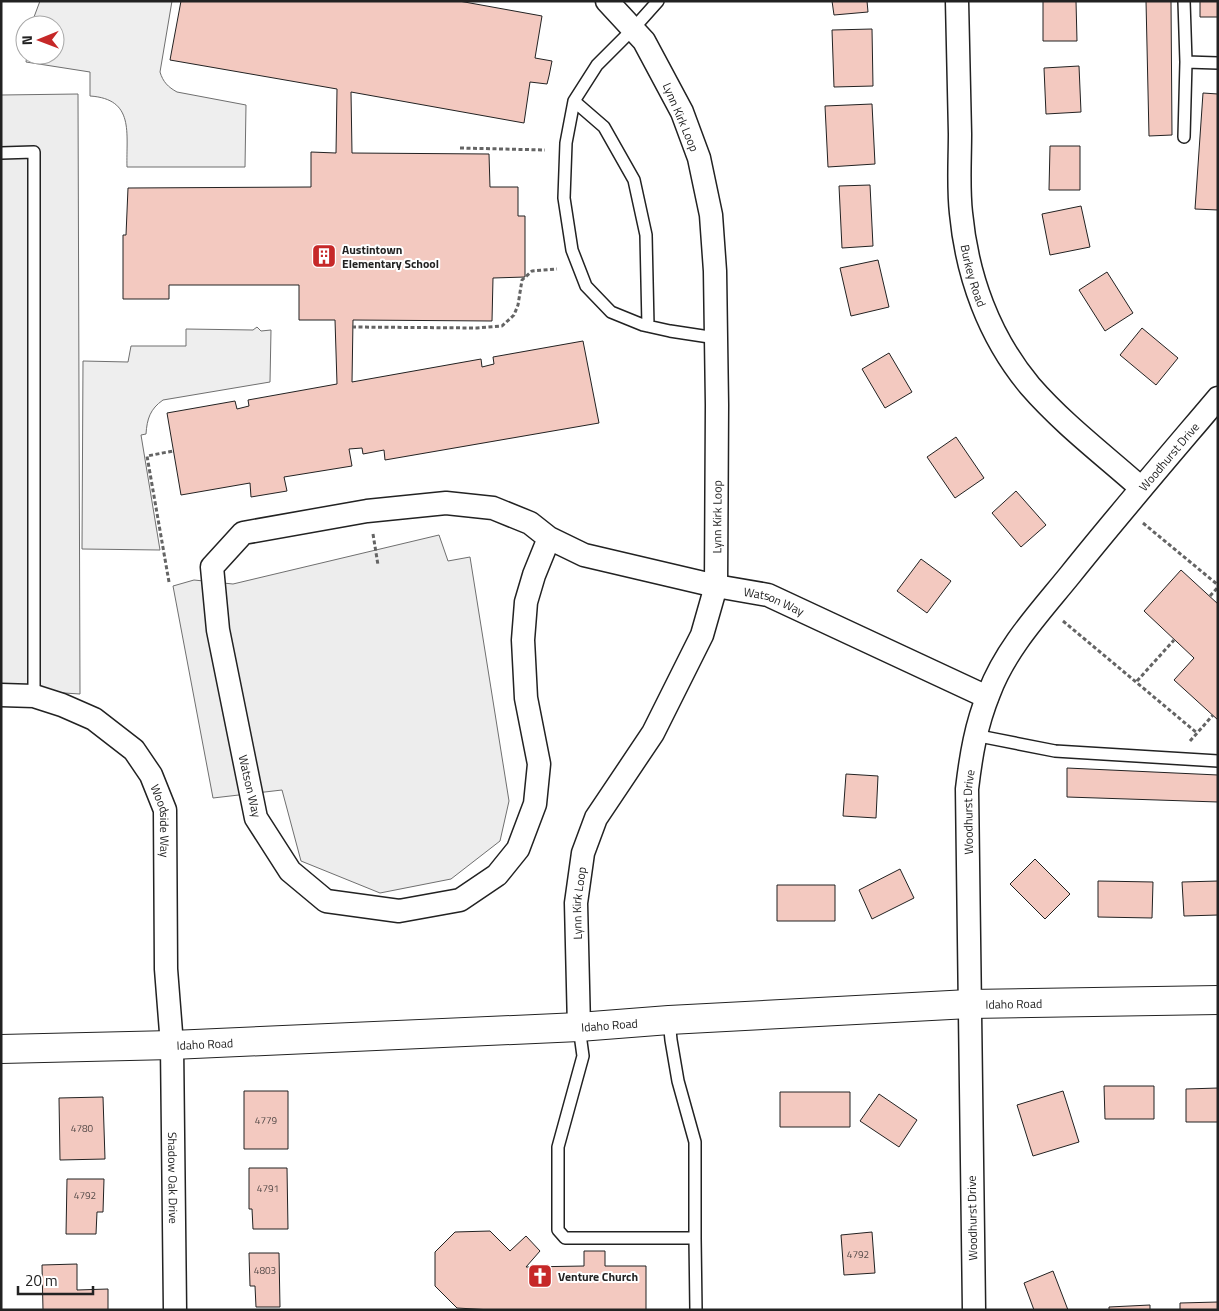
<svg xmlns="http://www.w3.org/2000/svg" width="1219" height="1311" viewBox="0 0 1219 1311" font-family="'Titillium Web',sans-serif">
  <rect width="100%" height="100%" fill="#fff"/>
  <!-- green -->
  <path fill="#eee" stroke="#6f6f6f" d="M40 1H172L160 72C163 82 168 87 177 92L246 105 245 167H127C126 133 135 99 90 96V72L26 62 27 55H55V25H31Z
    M257 327 261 331 271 330 270 382 163 400C150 409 147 419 146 434L141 435 160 550 82 549 83 361 128 362 131 346H186V329L253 330Z"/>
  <!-- parking -->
  <path fill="#ededed" stroke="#6f6f6f" d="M78 94 80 694 1 689V95Z
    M439 535 448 561 470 557 509 801 500 841 451 879 380 893 301 861 282 790 213 798 173 586 194 580 233 584Z"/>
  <!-- building -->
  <path fill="#f3c9c0" stroke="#222" d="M181 1H459L542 16 535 58 552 61 549 76 547 84 530 82 524 123 351 92 352 153 489 154 490 187H518V216H525V277L493 278 492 321 353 320 352 382 481 359 482 367 494 364 493 357 583 341 599 423 385 460 384 450 363 454 362 448 349 449 352 466 284 477 287 491 251 497 250 483 181 495 167 413 235 401 237 409 249 406 248 400 337 384 335 320H299V285H169V299H123V235H126L128 188 311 187V152L336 153 337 89 170 60Z
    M832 1H867L868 12 834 15Z
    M1043 1H1076L1077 41H1043Z
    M1146 1H1171L1172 135 1149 136Z
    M1200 1H1218V17H1200Z
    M872 29 873 86 834 87 832 30Z
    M1079 66 1081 112 1046 114 1044 68Z
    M1203 93 1218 94V210L1195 209Z
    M872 104 875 164 828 167 825 106Z
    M1050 146H1080V190H1049Z
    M870 185 873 246 842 248 839 186Z
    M1081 206 1090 247 1050 255 1042 214Z
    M878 260 889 307 851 316 840 268Z
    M1107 272 1133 313 1105 331 1079 290Z
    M1142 328 1178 358 1156 385 1120 355Z
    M889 353 912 392 885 408 862 369Z
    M956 437 984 478 955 498 927 457Z
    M1016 491 1046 525 1021 547 992 513Z
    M921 559 951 581 927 613 897 591Z
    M1181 570 1218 604V720L1174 680 1194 658 1144 611Z
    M1067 768 1218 775V802L1067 797Z
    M846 774 878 776 876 818 843 816Z
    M1035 859 1070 894 1045 919 1010 884Z
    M900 869 914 898 872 919 859 890Z
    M1098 881 1153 882 1152 918 1098 917Z
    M1218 881V915L1184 916 1182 882Z
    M777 885H835V921H777Z
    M1104 1086H1154V1119H1105Z
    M1218 1088V1122H1186V1089Z
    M244 1091H288V1149H244Z
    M1063 1091 1079 1142 1033 1156 1017 1105Z
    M780 1092H850V1127H780Z
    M879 1094 917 1120 899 1147 860 1121Z
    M103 1097 105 1159 60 1160 59 1098Z
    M249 1168H287L288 1229H253L252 1209H249Z
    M67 1179H104L103 1212H97L96 1234H66Z
    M490 1231 510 1251 526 1236 540 1251 526 1267 584 1266V1251H605V1266H646V1310H492L457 1308 435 1286V1252L455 1232Z
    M872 1232 875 1273 844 1275 841 1235Z
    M249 1253H279L280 1307H256L255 1286H250Z
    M77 1264V1290L108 1289V1310H43L42 1265Z
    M1053 1271 1068 1310H1034L1024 1283Z
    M1218 1302V1310H1180V1303Z
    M1150 1305V1310H1109V1307Z"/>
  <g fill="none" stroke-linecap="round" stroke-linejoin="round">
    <defs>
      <path id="service" d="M658 1 633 29 597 65 574 101 566 143 564 198 572 250 586 286 611 312 643 325 670 331 716 338
        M1184 1 1186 62 1218 63
        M574 101 604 127 634 180 646 235 648 326
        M1184 137 1186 62
        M1 153 34 152V696
        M974 735 1055 751 1218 761
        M579 1027 583 1056 558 1147V1230L565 1238H695V1142L678 1081 671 1040 669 1020
        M695 1238 696 1310"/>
      <g id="minor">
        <path id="s1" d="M957 1C958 45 959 90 960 134 960 160 958 187 961 213 967 276 989 337 1030 386 1063 424 1104 455 1141 488"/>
        <path id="s2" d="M549 538 534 575 526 602 523 640 526 698 539 764 535 804 518 849 497 875 460 900 399 911 326 901 290 871 256 818 218 630 212 567 243 533 367 511 446 503 493 508 530 523 549 538 584 555 716 586 768 595 987 697"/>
        <path id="s3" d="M1 695 34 696 62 705 94 719 134 750 151 775 165 810 166 969 172 1045 175 1310"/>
        <path id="s4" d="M579 1027 576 903 583 853 596 818 653 733 702 635 716 586 717 405 715 271 711 215 699 158 682 112 644 41 607 1"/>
        <path id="s5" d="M974 1310 967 789C971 755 976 725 989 693 1006 648 1040 612 1070 575 1118 515 1168 457 1218 398"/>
      </g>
      <g id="tertiary">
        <path id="s6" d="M1 1049 172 1045 579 1027 669 1020 969 1004 1218 1000"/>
      </g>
    </defs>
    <!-- service casing -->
    <use href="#service" stroke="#222" stroke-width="14"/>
    <!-- minor casing -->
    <use href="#minor" stroke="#222" stroke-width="25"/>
    <!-- tertiary casing -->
    <use href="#tertiary" stroke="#222" stroke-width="30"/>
    <!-- path -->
    <path stroke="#646464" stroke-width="3" stroke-dasharray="4 2.5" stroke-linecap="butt" d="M460 148 545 150
      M352 327 477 328 502 326 514 315 518 305 522 280 532 271 557 269
      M1143 523 1218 585
      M373 534 378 565
      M169 582 147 456 173 451
      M1210 596 1218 587
      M1063 621 1197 733
      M1137 681 1174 640
      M1190 741 1213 715"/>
    <!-- service -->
    <use href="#service" stroke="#fff" stroke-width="11"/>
    <!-- minor -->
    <use href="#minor" stroke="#fff" stroke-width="22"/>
    <!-- tertiary -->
    <use href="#tertiary" stroke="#fff" stroke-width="28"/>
  </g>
  <!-- icons -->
  <defs>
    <symbol id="building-square" viewBox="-11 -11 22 22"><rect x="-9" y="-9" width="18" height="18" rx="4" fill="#c62828" stroke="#fff"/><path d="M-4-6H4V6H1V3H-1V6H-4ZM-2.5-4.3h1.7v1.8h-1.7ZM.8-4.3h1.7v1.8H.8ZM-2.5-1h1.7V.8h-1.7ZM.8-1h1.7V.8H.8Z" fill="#fff"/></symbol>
    <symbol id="church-square" viewBox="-11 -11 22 22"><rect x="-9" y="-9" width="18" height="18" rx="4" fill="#c62828" stroke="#fff"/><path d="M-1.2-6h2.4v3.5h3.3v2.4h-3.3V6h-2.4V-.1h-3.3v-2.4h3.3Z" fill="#fff"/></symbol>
  </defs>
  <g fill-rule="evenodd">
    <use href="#building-square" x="310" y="242" width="28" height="28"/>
    <use href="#church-square" x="526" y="1262" width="28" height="28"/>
  </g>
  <g text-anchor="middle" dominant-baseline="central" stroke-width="4" stroke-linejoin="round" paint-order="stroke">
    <!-- number labels -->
    <g font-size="10" fill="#564c4a">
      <text x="266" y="1120">4779</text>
      <text x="82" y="1128">4780</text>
      <text x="268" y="1188">4791</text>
      <text x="85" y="1195">4792</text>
      <text x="858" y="1254">4792</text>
      <text x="265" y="1270">4803</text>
    </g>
    <!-- street labels -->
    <g font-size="12" fill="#222" stroke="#fff">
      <text transform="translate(681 117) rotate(67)">Lynn Kirk Loop</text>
      <text stroke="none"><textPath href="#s1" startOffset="276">Burkey Road</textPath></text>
      <text stroke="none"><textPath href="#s5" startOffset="918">Woodhurst Drive</textPath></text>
      <text stroke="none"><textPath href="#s4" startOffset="544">Lynn Kirk Loop</textPath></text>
      <text stroke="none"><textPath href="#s2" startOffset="1496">Watson Way</textPath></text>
      <text transform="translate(250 786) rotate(77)">Watson Way</text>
      <text stroke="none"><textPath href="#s5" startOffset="498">Woodhurst Drive</textPath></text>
      <text stroke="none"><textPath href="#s3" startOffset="226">Woodside Way</textPath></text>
      <text stroke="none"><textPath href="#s4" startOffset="124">Lynn Kirk Loop</textPath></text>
      <text stroke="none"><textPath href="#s6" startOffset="1014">Idaho Road</textPath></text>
      <text stroke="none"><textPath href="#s6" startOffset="609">Idaho Road</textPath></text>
      <text stroke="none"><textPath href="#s6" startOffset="204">Idaho Road</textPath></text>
      <text stroke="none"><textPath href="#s3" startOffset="584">Shadow Oak Drive</textPath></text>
      <text transform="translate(972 1218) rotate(-91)">Woodhurst Drive</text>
    </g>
    <!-- poi labels -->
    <g font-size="12" font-weight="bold" fill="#222" stroke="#fff" text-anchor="start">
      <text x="342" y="249">Austintown<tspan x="342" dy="14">Elementary School</tspan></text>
      <text x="558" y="1276">Venture Church</text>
    </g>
  </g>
  <!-- border -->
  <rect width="1219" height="1311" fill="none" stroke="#222222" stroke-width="5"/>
  <!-- north arrow -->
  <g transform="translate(40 40) rotate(269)"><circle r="24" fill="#ffffff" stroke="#a7a7a7"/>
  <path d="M0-4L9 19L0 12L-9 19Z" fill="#c62828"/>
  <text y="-8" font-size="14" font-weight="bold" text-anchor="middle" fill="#222222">N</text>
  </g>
  <!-- scale -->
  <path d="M18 1286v8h75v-8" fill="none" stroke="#222222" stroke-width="2.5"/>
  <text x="25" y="1286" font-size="15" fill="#222222" stroke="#ffffff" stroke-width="4" paint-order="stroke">20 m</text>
</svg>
